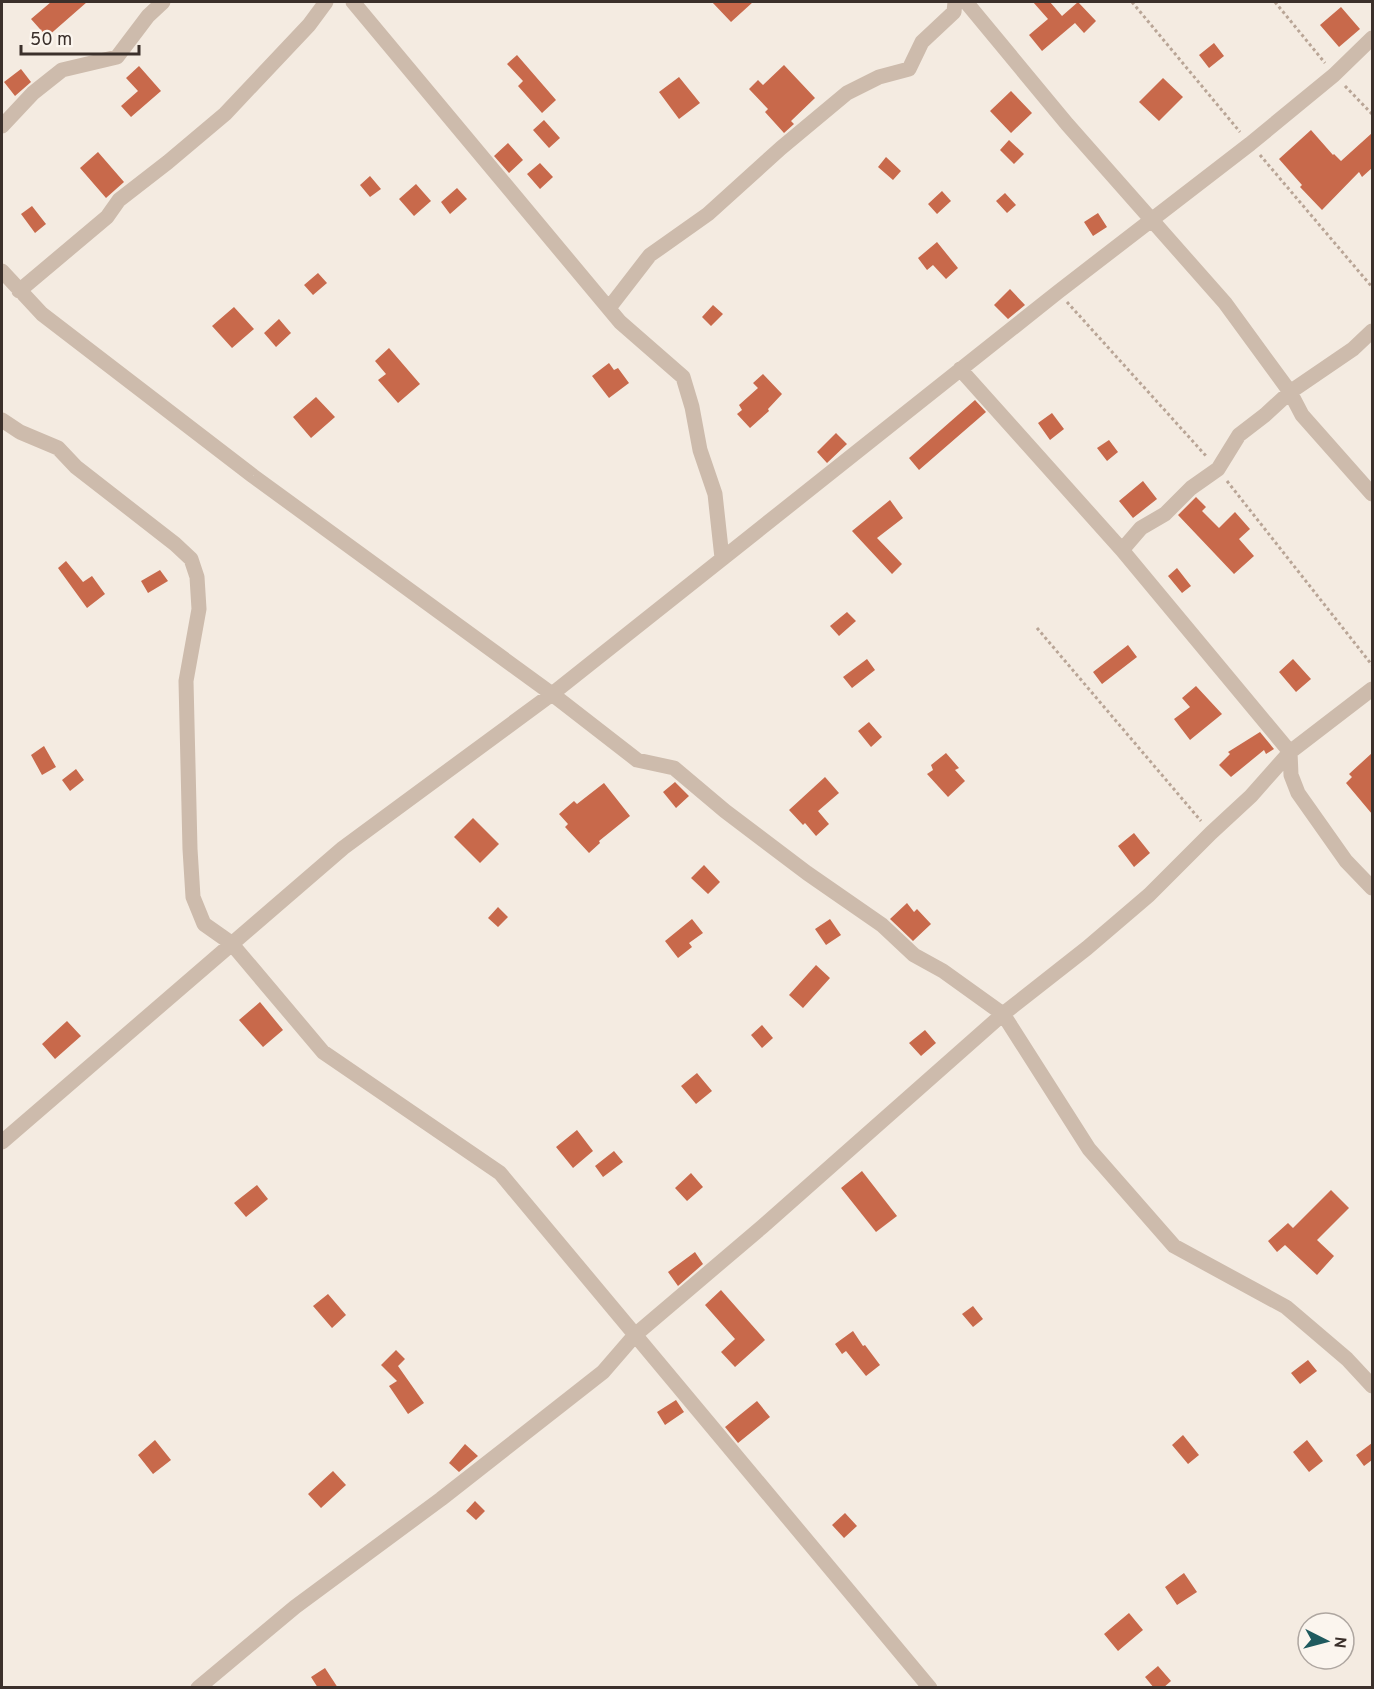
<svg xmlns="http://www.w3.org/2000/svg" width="1374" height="1689" viewBox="0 0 1374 1689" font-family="Overpass,sans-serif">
  <rect width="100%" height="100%" fill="#f4ebe1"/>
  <!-- building -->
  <path fill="#c8694b" d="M51 2H87L47 37 31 19Z
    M712 2H753L731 22Z
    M1033 2H1050L1062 16 1078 2 1096 21 1084 33 1075 23 1042 51 1029 35 1048 19Z
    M1341 7 1360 29 1339 47 1320 25Z
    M1214 43 1224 56 1209 68 1199 55Z
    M517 55 556 100 542 113 518 86 523 81 507 64Z
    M784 65 815 98 791 121 794 124 784 133 765 112 768 109 749 89 758 80 763 85Z
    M139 66 161 91 131 117 121 106 138 91 126 78Z
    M21 69 31 82 15 96 4 82Z
    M679 77 700 103 679 119 659 92Z
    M1163 78 1183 97 1159 121 1139 102Z
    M1011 91 1032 113 1011 133 990 111Z
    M544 120 560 138 549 148 533 130Z
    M1311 130 1333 155 1334 154 1341 161 1372 133V168L1362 177 1359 172 1322 210 1300 187 1302 185 1279 159Z
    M1009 140 1024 154 1014 164 1000 150Z
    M508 143 523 160 509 173 494 156Z
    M98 152 124 182 106 198 80 168Z
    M886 157 901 171 893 180 878 167Z
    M540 163 553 177 540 189 527 174Z
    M370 176 381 189 370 197 360 185Z
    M416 184 431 201 414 216 399 199Z
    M457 188 467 199 450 214 441 202Z
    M942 191 951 201 937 214 928 204Z
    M1005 193 1016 205 1007 213 996 201Z
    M32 206 46 224 35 233 21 214Z
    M1098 213 1107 227 1093 236 1084 222Z
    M937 242 958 268 946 279 933 265 927 270 918 258Z
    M318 273 327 283 313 295 304 285Z
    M1010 289 1025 305 1008 319 994 305Z
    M713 305 723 314 711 326 702 317Z
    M234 307 254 329 232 348 212 326Z
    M279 319 291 333 276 347 264 333Z
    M389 348 420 384 398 403 378 380 386 374 375 361Z
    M609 363 614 370 618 368 629 383 609 398 592 376Z
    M763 374 782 394 768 409 769 411 750 428 737 414 742 410 739 405 758 388 753 383Z
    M316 397 335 417 311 438 293 417Z
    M975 400 986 412 919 470 909 458Z
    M1052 413 1064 429 1050 440 1038 423Z
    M836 433 847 444 827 463 817 452Z
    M1109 440 1118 452 1107 461 1097 448Z
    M1143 481 1157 499 1133 518 1119 501Z
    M1196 497 1206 507 1202 511 1219 528 1235 512 1250 529 1239 539 1254 556 1234 574 1178 515Z
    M890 500 903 518 877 538 902 564 892 574 852 531Z
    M66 561 83 582 92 576 105 594 87 608 58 568Z
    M1177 568 1191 586 1182 593 1168 576Z
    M160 570 168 581 148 593 141 581Z
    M847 612 856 621 839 636 830 626Z
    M1128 645 1137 657 1102 684 1093 672Z
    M867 659 875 670 852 688 843 677Z
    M1293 659 1311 679 1296 692 1279 672Z
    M1196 686 1222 714 1190 740 1174 719 1190 707 1182 698Z
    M869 722 882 737 871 747 858 731Z
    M1260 732 1274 749 1266 754 1264 750 1231 777 1219 765 1230 754 1228 752Z
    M44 746 56 767 42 775 31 755Z
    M946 753 959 768 955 770 965 781 948 797 927 774 933 770 931 765Z
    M1372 753V814L1346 783 1352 777 1349 774Z
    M76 769 84 780 70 791 62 780Z
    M825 777 839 793 818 811 829 824 816 836 805 823 803 825 789 810Z
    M675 782 689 796 676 808 663 792Z
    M604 783 630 816 599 841 600 843 589 853 565 827 568 824 559 814 574 801 577 804Z
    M473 818 499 844 480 863 454 837Z
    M1134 833 1150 853 1134 867 1118 846Z
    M704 865 720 882 708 894 691 878Z
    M907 903 914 912 917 909 931 924 913 941 890 919Z
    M498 907 508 917 498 927 488 918Z
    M692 919 703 933 689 943 692 947 678 958 665 941Z
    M830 919 841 935 826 945 815 929Z
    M816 965 830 978 803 1008 789 995Z
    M260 1002 283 1030 263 1047 239 1020Z
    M67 1021 81 1036 55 1059 42 1044Z
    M762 1025 773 1038 762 1048 751 1035Z
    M925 1030 936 1043 921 1056 909 1043Z
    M697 1073 712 1091 696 1104 681 1086Z
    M577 1130 593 1151 573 1168 556 1147Z
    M614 1151 623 1162 603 1177 595 1166Z
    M862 1171 897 1216 876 1232 841 1188Z
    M691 1173 703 1187 687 1201 675 1188Z
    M257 1185 268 1199 246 1217 234 1203Z
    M1331 1190 1349 1208 1317 1240 1334 1256 1317 1275 1285 1245 1277 1252 1268 1241 1288 1223 1293 1228Z
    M695 1252 703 1264 678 1286 668 1272Z
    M721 1290 765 1340 735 1367 721 1352 735 1339 705 1305Z
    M328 1294 346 1315 332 1328 313 1306Z
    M973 1306 983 1319 973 1327 962 1314Z
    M853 1331 863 1346 865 1345 880 1365 866 1376 846 1351 842 1354 835 1344Z
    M396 1350 405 1359 398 1366 424 1403 408 1414 389 1386 397 1381 381 1365Z
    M1308 1360 1317 1371 1300 1384 1291 1373Z
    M676 1400 684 1412 665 1425 657 1412Z
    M757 1401 770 1417 738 1443 725 1427Z
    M1183 1435 1199 1455 1188 1464 1172 1445Z
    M155 1440 171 1460 153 1474 138 1455Z
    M1307 1440 1323 1461 1309 1472 1293 1452Z
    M1372 1443V1460L1364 1466 1356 1455Z
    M465 1444 478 1456 459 1472 449 1463Z
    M333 1471 346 1485 321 1508 308 1494Z
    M475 1501 485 1511 476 1520 466 1511Z
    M845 1513 857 1526 844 1538 832 1525Z
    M1184 1573 1197 1592 1177 1605 1165 1587Z
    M1129 1613 1143 1630 1118 1651 1104 1634Z
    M1158 1666 1171 1681 1163 1688H1154L1145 1677Z
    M325 1668 338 1688H318L311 1677Z"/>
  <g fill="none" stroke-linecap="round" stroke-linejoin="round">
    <!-- path -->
    <path stroke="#b9a596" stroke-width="3" stroke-dasharray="3 3" stroke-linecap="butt" d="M1132 2 1240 132
      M1275 2 1325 63
      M1345 86 1372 114
      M1260 155 1372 287
      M1067 302 1207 457
      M1227 481 1372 665
      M1037 628 1201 821"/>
    <!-- minor -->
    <path stroke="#cdbbac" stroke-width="15" d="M353 2 620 322 683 377 692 407 700 450 715 494 722 558
      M966 2 1067 124 1225 303 1290 392 1302 415 1372 494
      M2 126 33 93 62 70 117 57 148 16 163 2
      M2 271 42 314 253 476 552 694 637 760 674 768 725 811 807 873 882 925 914 955 943 971 1003 1014 1089 1149 1174 1246 1286 1307 1347 1359 1372 1386
      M19 291 107 217 119 200 168 162 225 114 309 25 326 2
      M609 308 650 255 708 214 781 148 847 93 879 77 909 69 922 42 954 12 955 2
      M960 369 1122 550 1290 752 1291 775 1298 793 1346 861 1372 888
      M2 420 20 432 58 448 76 467 175 544 191 559 197 577 199 609 186 681 190 849 193 897 204 924 231 943 323 1052 500 1173 930 1688
      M1122 550 1141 528 1165 514 1191 488 1218 469 1239 435 1265 415 1290 392 1353 349 1372 331
      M2 1142 343 848 552 694 1058 292 1250 144 1334 75 1372 38
      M198 1688 295 1607 441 1499 603 1372 635 1335 762 1227 1003 1014 1087 948 1149 895 1211 833 1251 796 1290 752 1372 689"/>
  </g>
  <!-- border -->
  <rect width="1374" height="1689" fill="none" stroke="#3b302b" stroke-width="6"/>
  <!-- north arrow -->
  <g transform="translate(1326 1641) rotate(96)"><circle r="28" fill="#fbf5ee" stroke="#aea6a0" stroke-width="1.5"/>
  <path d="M0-4.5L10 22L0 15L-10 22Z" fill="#1f5a5e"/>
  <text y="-9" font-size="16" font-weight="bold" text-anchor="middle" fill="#3b302b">N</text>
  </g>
  <!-- scale -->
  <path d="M21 45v9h118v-9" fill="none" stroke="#3b302b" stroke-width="3"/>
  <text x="30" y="45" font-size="18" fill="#3b302b" stroke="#fbf5ee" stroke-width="4.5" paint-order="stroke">50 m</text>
</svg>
